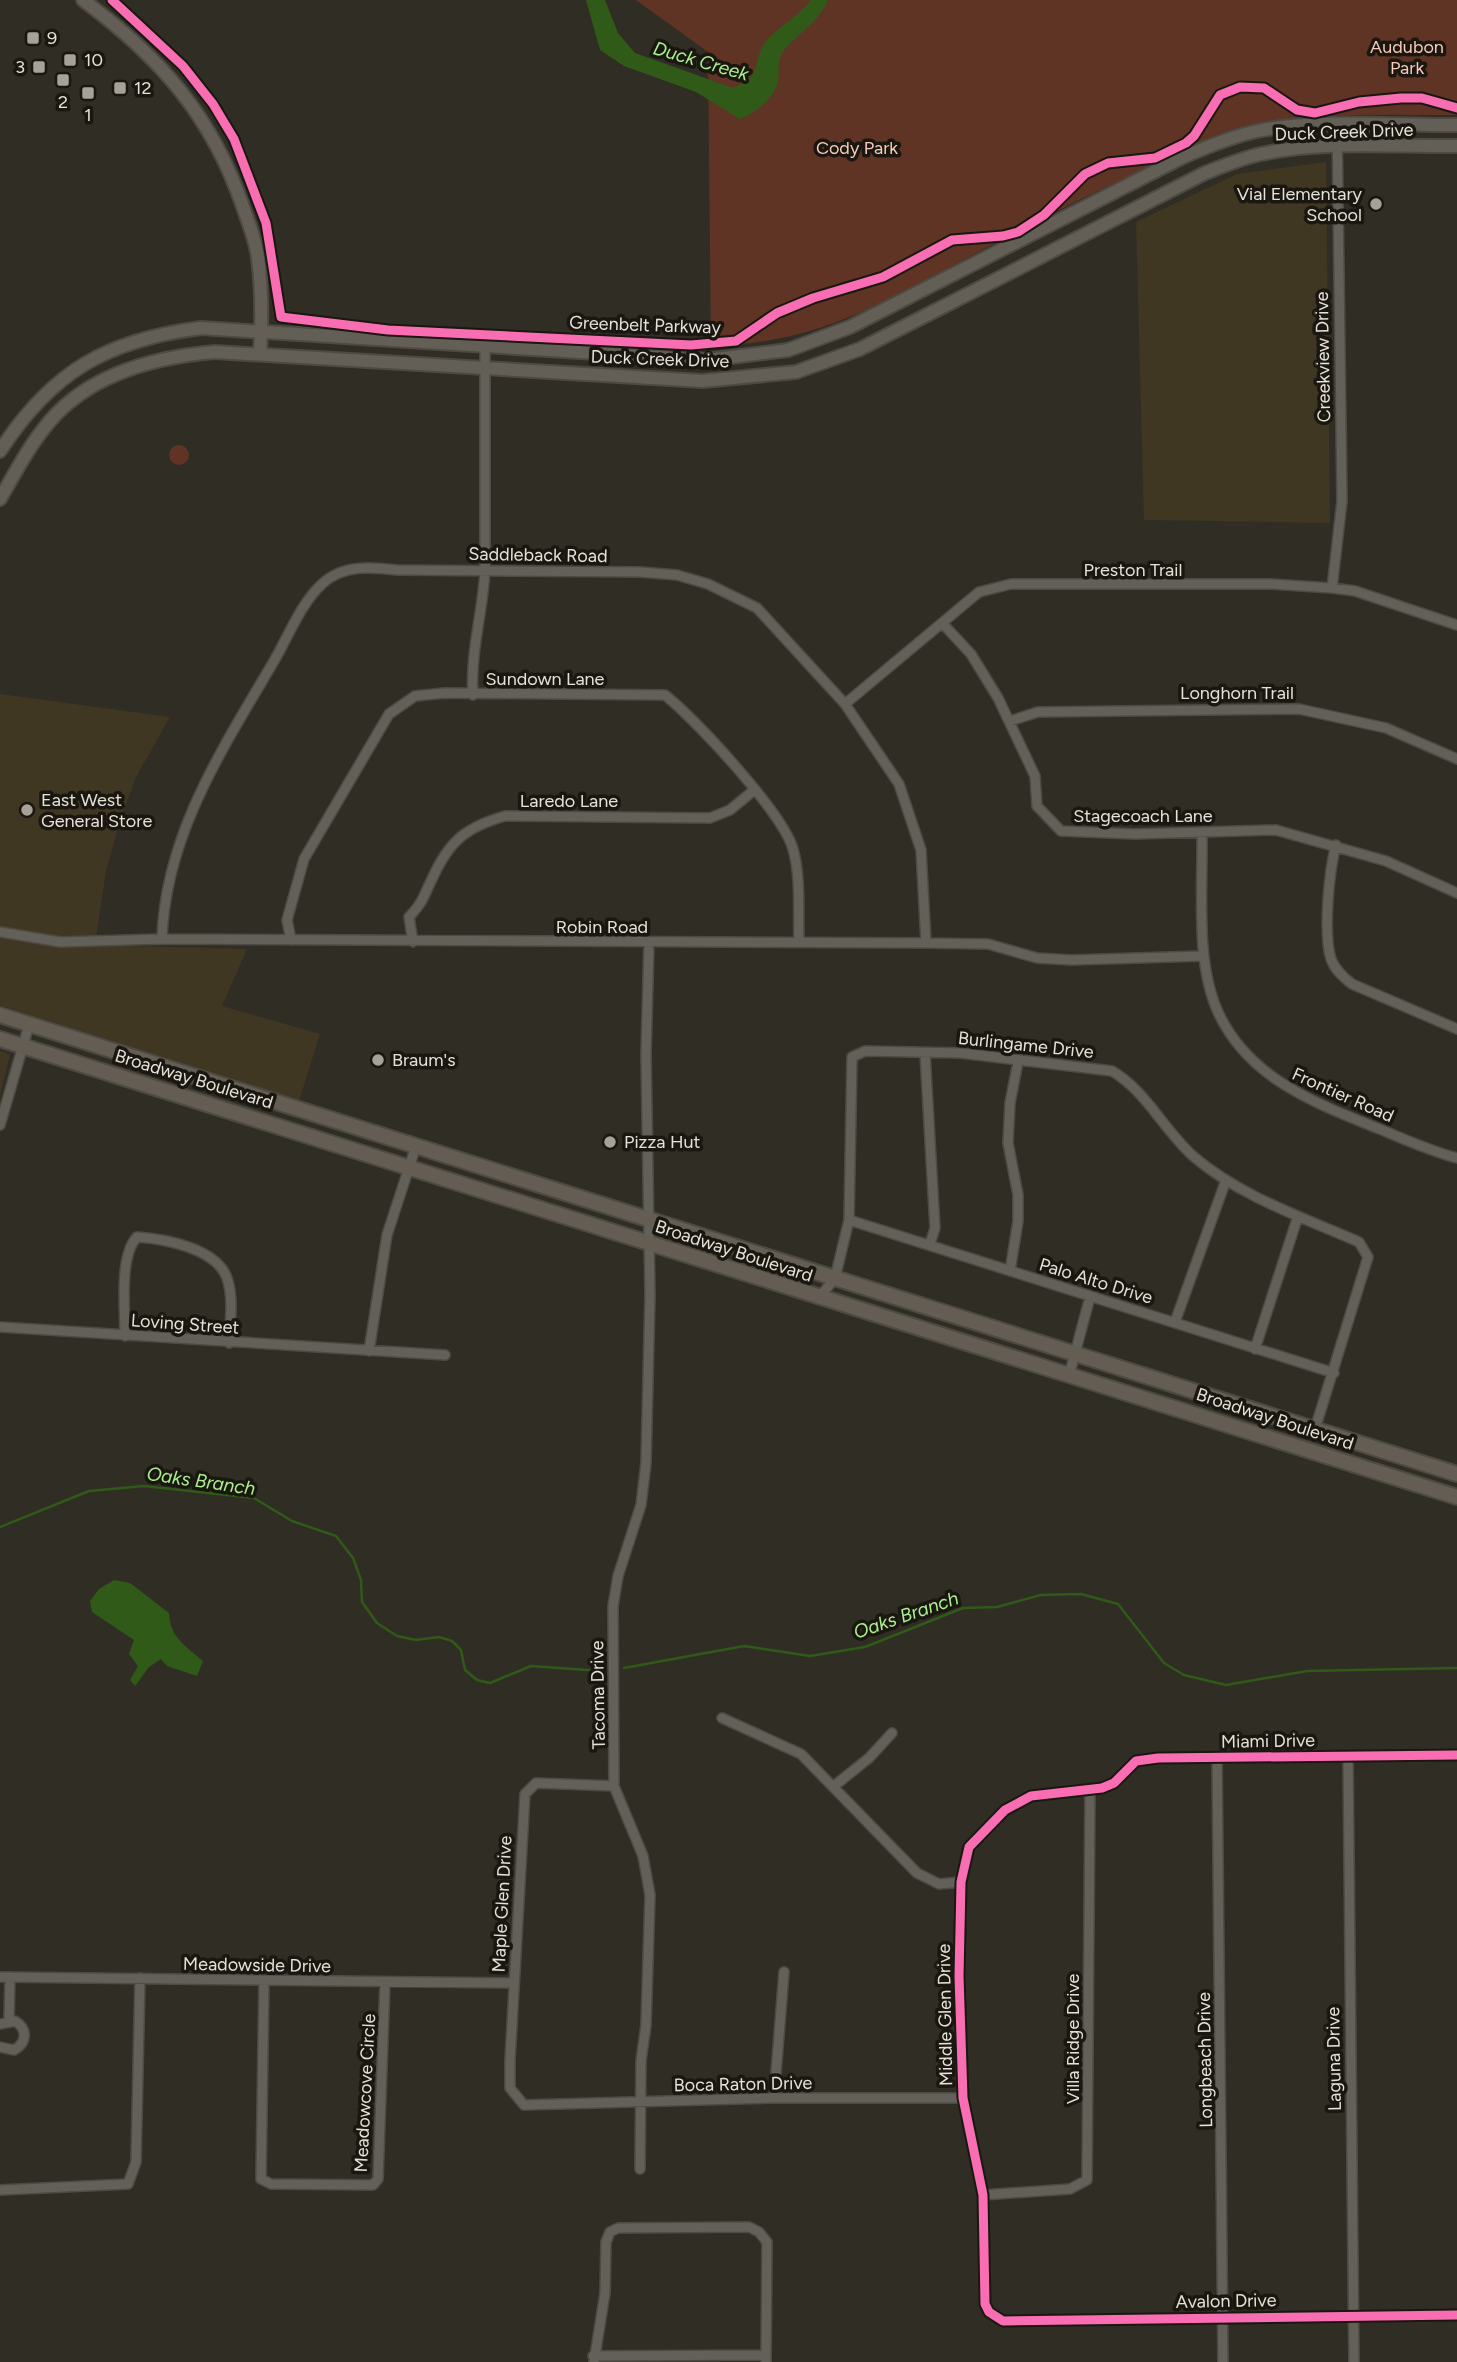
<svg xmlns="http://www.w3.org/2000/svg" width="1457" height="2362" viewBox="0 0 1457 2362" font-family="Figtree,sans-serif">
  <rect width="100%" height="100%" fill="#302d24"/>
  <!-- built -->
  <path fill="#3f3722" d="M1326 162 1330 523 1144 520 1136 222 1237 174Z
    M0 694 170 717 136 777 121 817 106 871 95 945 247 949 222 1006 320 1034 299 1101 0 1005Z
    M0 1051 10 1055 0 1095Z"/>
  <!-- green -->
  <path fill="#603424" d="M636 0H1457V115C1382 116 1291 109 1220 134 1197 142 1175 155 1153 165 1085 196 1019 230 954 265 869 311 810 343 711 346L708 52Z
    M169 455a10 10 0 1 1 20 0a10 10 0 1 1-20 0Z"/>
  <!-- water -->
  <path fill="#305a18" d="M586 0H605L618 33 635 53 733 88C767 73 750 62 766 41 779 26 799 16 811 0H828C818 23 801 31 785 49 776 59 780 69 778 81 775 98 755 113 740 119L696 92 624 66 600 50Z
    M114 1580 130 1583 169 1613C170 1638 186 1646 203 1661L197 1676 167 1666 161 1659 149 1667 135 1686 130 1680 138 1666 129 1654 134 1640 92 1612 90 1601 99 1589Z"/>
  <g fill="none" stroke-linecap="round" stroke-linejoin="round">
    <!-- stream -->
    <path stroke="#305a18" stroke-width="2.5" d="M0 1527 89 1491 144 1486 254 1498 292 1521 336 1536 353 1558 361 1580 362 1602 377 1623 397 1636 416 1640 439 1637 452 1641 461 1650 465 1670 477 1680 490 1683 531 1666 601 1671
      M624 1668 744 1646 810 1656 865 1647 963 1608 997 1607 1041 1595 1081 1594 1118 1604 1164 1663 1184 1675 1226 1685 1307 1671 1457 1668"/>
    <defs>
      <path id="street" d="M1332 588 1342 501 1337 124
        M943 624 971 654 998 698 1035 776 1037 806 1061 831 1135 834 1276 830 1386 861 1457 893
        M473 695C470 652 483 612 485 570V348
        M845 704 979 592 1011 584H1270L1332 588 1355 591 1457 625
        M1010 721 1038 712 1299 709 1386 728 1457 759
        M1202 833C1203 888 1195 962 1218 1012 1248 1078 1315 1103 1377 1128 1404 1139 1430 1151 1457 1158
        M1336 845C1329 871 1323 933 1331 959 1335 970 1343 977 1352 984L1457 1029
        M0 932 60 942 162 939 926 943 988 944 1037 958 1071 960 1203 956
        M162 939C165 835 223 748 274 661 288 637 301 603 322 584 343 564 372 567 398 570L640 572 677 575 708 584 757 608 845 704 899 784 921 850 926 943
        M291 940 287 920 304 859 389 714 415 696 444 693 665 695C697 721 782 812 793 849 801 877 798 912 799 941
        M413 942 409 917C424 901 423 897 432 879 449 841 466 827 505 816L710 818 730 810 753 791
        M925 1053 935 1228 930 1244
        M0 1125 29 1025
        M849 1220 1334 1373
        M1010 1271 1018 1221V1195L1008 1143 1010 1103 1018 1062
        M818 1299 835 1278 849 1220 852 1057 865 1051 960 1053 1112 1071C1145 1090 1164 1130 1193 1156 1239 1196 1304 1218 1359 1242L1368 1257 1315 1429
        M1175 1322 1226 1180
        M0 1327 445 1355
        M125 1336C125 1309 119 1256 137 1237 165 1239 216 1248 227 1278 234 1299 230 1321 229 1343
        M1255 1349 1298 1216
        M369 1351 387 1235 416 1146
        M1069 1376 1090 1297
        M722 1718 801 1754 917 1873 939 1884 961 1882
        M1457 1755 1158 1758 1136 1761 1114 1783 1102 1788 1031 1796 1005 1810 969 1847 961 1882 959 1976 963 2098 983 2195 985 2304 989 2312 1003 2321 1457 2315
        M1348 1756 1354 2362
        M1217 1757 1223 2362
        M614 1786 536 1783 525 1794 510 2060V2088L524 2105 774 2098H963
        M834 1786 869 1758 892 1733
        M0 1977 513 1983
        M264 1981 261 2179 271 2184 373 2185 378 2179 385 1983
        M9 2020 10 1977
        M0 2024 15 2021C28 2029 27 2043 14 2050L0 2047
        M774 2098 784 1972
        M640 2169 641 2061 646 2025 650 1895 643 1856 614 1786 613 1606 618 1576 641 1505 646 1463 650 1295 646 1054 649 943
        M0 2190 128 2184 136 2162 140 1978
        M983 2195 1070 2189 1087 2180 1090 1790
        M593 2356 766 2355
        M594 2362 605 2293 606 2242 610 2232 618 2228 749 2227 759 2232 767 2242 766 2362"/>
      <path id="secondary" d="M83 0C160 57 212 116 243 207 249 224 256 241 258 258 262 290 262 323 260 354
        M0 451C52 371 107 340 201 328L707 360 788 350 850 327 1181 158C1206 147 1230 137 1257 131 1322 118 1391 126 1457 125
        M0 499C15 473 30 444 50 421 91 373 155 357 215 352L703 381 796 372 860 349 1205 173C1223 166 1242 158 1261 154 1324 140 1393 147 1457 146"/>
      <path id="primary" d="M0 1015 1457 1474
        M0 1039 1457 1497"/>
    </defs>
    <!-- street casing -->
    <use href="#street" stroke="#4c4a42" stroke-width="12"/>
    <!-- secondary casing -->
    <use href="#secondary" stroke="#4c4a42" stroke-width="16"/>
    <!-- primary casing -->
    <use href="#primary" stroke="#4c4a42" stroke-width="18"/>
    <!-- street -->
    <use href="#street" stroke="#63605a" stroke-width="9"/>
    <!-- secondary -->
    <use href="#secondary" stroke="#635f57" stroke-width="12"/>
    <!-- primary -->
    <use href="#primary" stroke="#635d54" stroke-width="14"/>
    <defs>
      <path id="cycleway" d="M112 0 183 66 213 104 234 139 266 223 281 317 388 330 691 345 736 341 777 313 813 298 883 277 952 240 1003 236 1018 232 1044 215 1085 174 1108 163 1155 158 1186 143 1194 136 1220 95 1240 87 1264 88 1297 110 1315 113 1359 102 1401 98H1422L1457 108
        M1457 1755 1158 1758 1136 1761 1114 1783 1102 1788 1031 1796 1005 1810 969 1847 961 1882 959 1976 963 2098 983 2195 985 2304 989 2312 1003 2321 1457 2315"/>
    </defs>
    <!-- cycleway casing -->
    <use href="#cycleway" stroke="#1a1710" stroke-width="13"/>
    <!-- cycleway -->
    <use href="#cycleway" stroke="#f96db3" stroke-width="9"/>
  </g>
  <!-- markers -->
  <g fill="#a6a299" stroke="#1a1710" stroke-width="2.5">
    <rect x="26" y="31" width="14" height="14" rx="3.5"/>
    <rect x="63" y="53" width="14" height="14" rx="3.5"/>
    <rect x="32" y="60" width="14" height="14" rx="3.5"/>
    <rect x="56" y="73" width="14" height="14" rx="3.5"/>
    <rect x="113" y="81" width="14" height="14" rx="3.5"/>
    <rect x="81" y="86" width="14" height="14" rx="3.5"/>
    <circle cx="1376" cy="204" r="7"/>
    <circle cx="27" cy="810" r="7"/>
    <circle cx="378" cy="1060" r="7"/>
    <circle cx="610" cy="1142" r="7"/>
  </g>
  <g text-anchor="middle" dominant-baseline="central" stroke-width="7" stroke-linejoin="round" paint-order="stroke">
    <!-- poi labels -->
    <g font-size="18" fill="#e5e1d8" stroke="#1a1710" text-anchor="start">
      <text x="47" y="38">9</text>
      <text x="84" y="60">10</text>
      <text x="25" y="67" text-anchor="end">3</text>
      <text x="134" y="88">12</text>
      <text x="63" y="102" text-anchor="middle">2</text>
      <text x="88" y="115" text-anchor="middle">1</text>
      <text x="1362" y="194" text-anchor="end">Vial Elementary<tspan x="1362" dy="21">School</tspan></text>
      <text x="41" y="800">East West<tspan x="41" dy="21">General Store</tspan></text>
      <text x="392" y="1060">Braum's</text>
      <text x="624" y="1142">Pizza Hut</text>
    </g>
    <!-- park labels -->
    <g font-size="18" fill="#f9caba" stroke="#1a1710">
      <text x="1407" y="47">Audubon<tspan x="1407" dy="21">Park</tspan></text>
      <text x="857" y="148">Cody Park</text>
    </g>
    <!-- street labels -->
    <g font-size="18" fill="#e5e1d8" stroke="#1a1710">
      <text transform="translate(1344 132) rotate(-2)">Duck Creek Drive</text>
      <text transform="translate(645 325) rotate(2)">Greenbelt Parkway</text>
      <text transform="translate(1323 357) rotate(-91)">Creekview Drive</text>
      <text transform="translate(660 359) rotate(2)">Duck Creek Drive</text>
      <text transform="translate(538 555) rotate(1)">Saddleback Road</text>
      <text x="1133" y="570">Preston Trail</text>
      <text x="545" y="679">Sundown Lane</text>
      <text x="1237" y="693">Longhorn Trail</text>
      <text x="569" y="801">Laredo Lane</text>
      <text x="1143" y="816">Stagecoach Lane</text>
      <text x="602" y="927">Robin Road</text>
      <text transform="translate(1026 1045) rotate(6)">Burlingame Drive</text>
      <text transform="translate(194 1079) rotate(17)">Broadway Boulevard</text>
      <text transform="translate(1343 1095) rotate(24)">Frontier Road</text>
      <text transform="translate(734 1251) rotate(18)">Broadway Boulevard</text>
      <text transform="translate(1096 1281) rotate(17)">Palo Alto Drive</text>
      <text transform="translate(185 1324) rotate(4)">Loving Street</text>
      <text transform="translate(1275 1419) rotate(18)">Broadway Boulevard</text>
      <text transform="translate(598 1695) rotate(-91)">Tacoma Drive</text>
      <text transform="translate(1268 1741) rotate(-1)">Miami Drive</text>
      <text transform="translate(502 1904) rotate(-87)">Maple Glen Drive</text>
      <text transform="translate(257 1965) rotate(1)">Meadowside Drive</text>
      <text transform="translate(945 2015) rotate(-91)">Middle Glen Drive</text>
      <text transform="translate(1073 2039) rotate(-90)">Villa Ridge Drive</text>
      <text transform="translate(1334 2059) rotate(-91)">Laguna Drive</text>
      <text transform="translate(1205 2060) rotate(-91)">Longbeach Drive</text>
      <text transform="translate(743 2084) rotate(-1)">Boca Raton Drive</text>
      <text transform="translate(365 2093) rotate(-87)">Meadowcove Circle</text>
      <text transform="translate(1226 2301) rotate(-1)">Avalon Drive</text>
    </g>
    <!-- water labels -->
    <g font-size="19" font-style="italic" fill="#abef8e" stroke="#1a1710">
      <text transform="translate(701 61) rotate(16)">Duck Creek</text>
      <text transform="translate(201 1481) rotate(8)">Oaks Branch</text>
      <text transform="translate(906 1615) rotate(-19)">Oaks Branch</text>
    </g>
  </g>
</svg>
